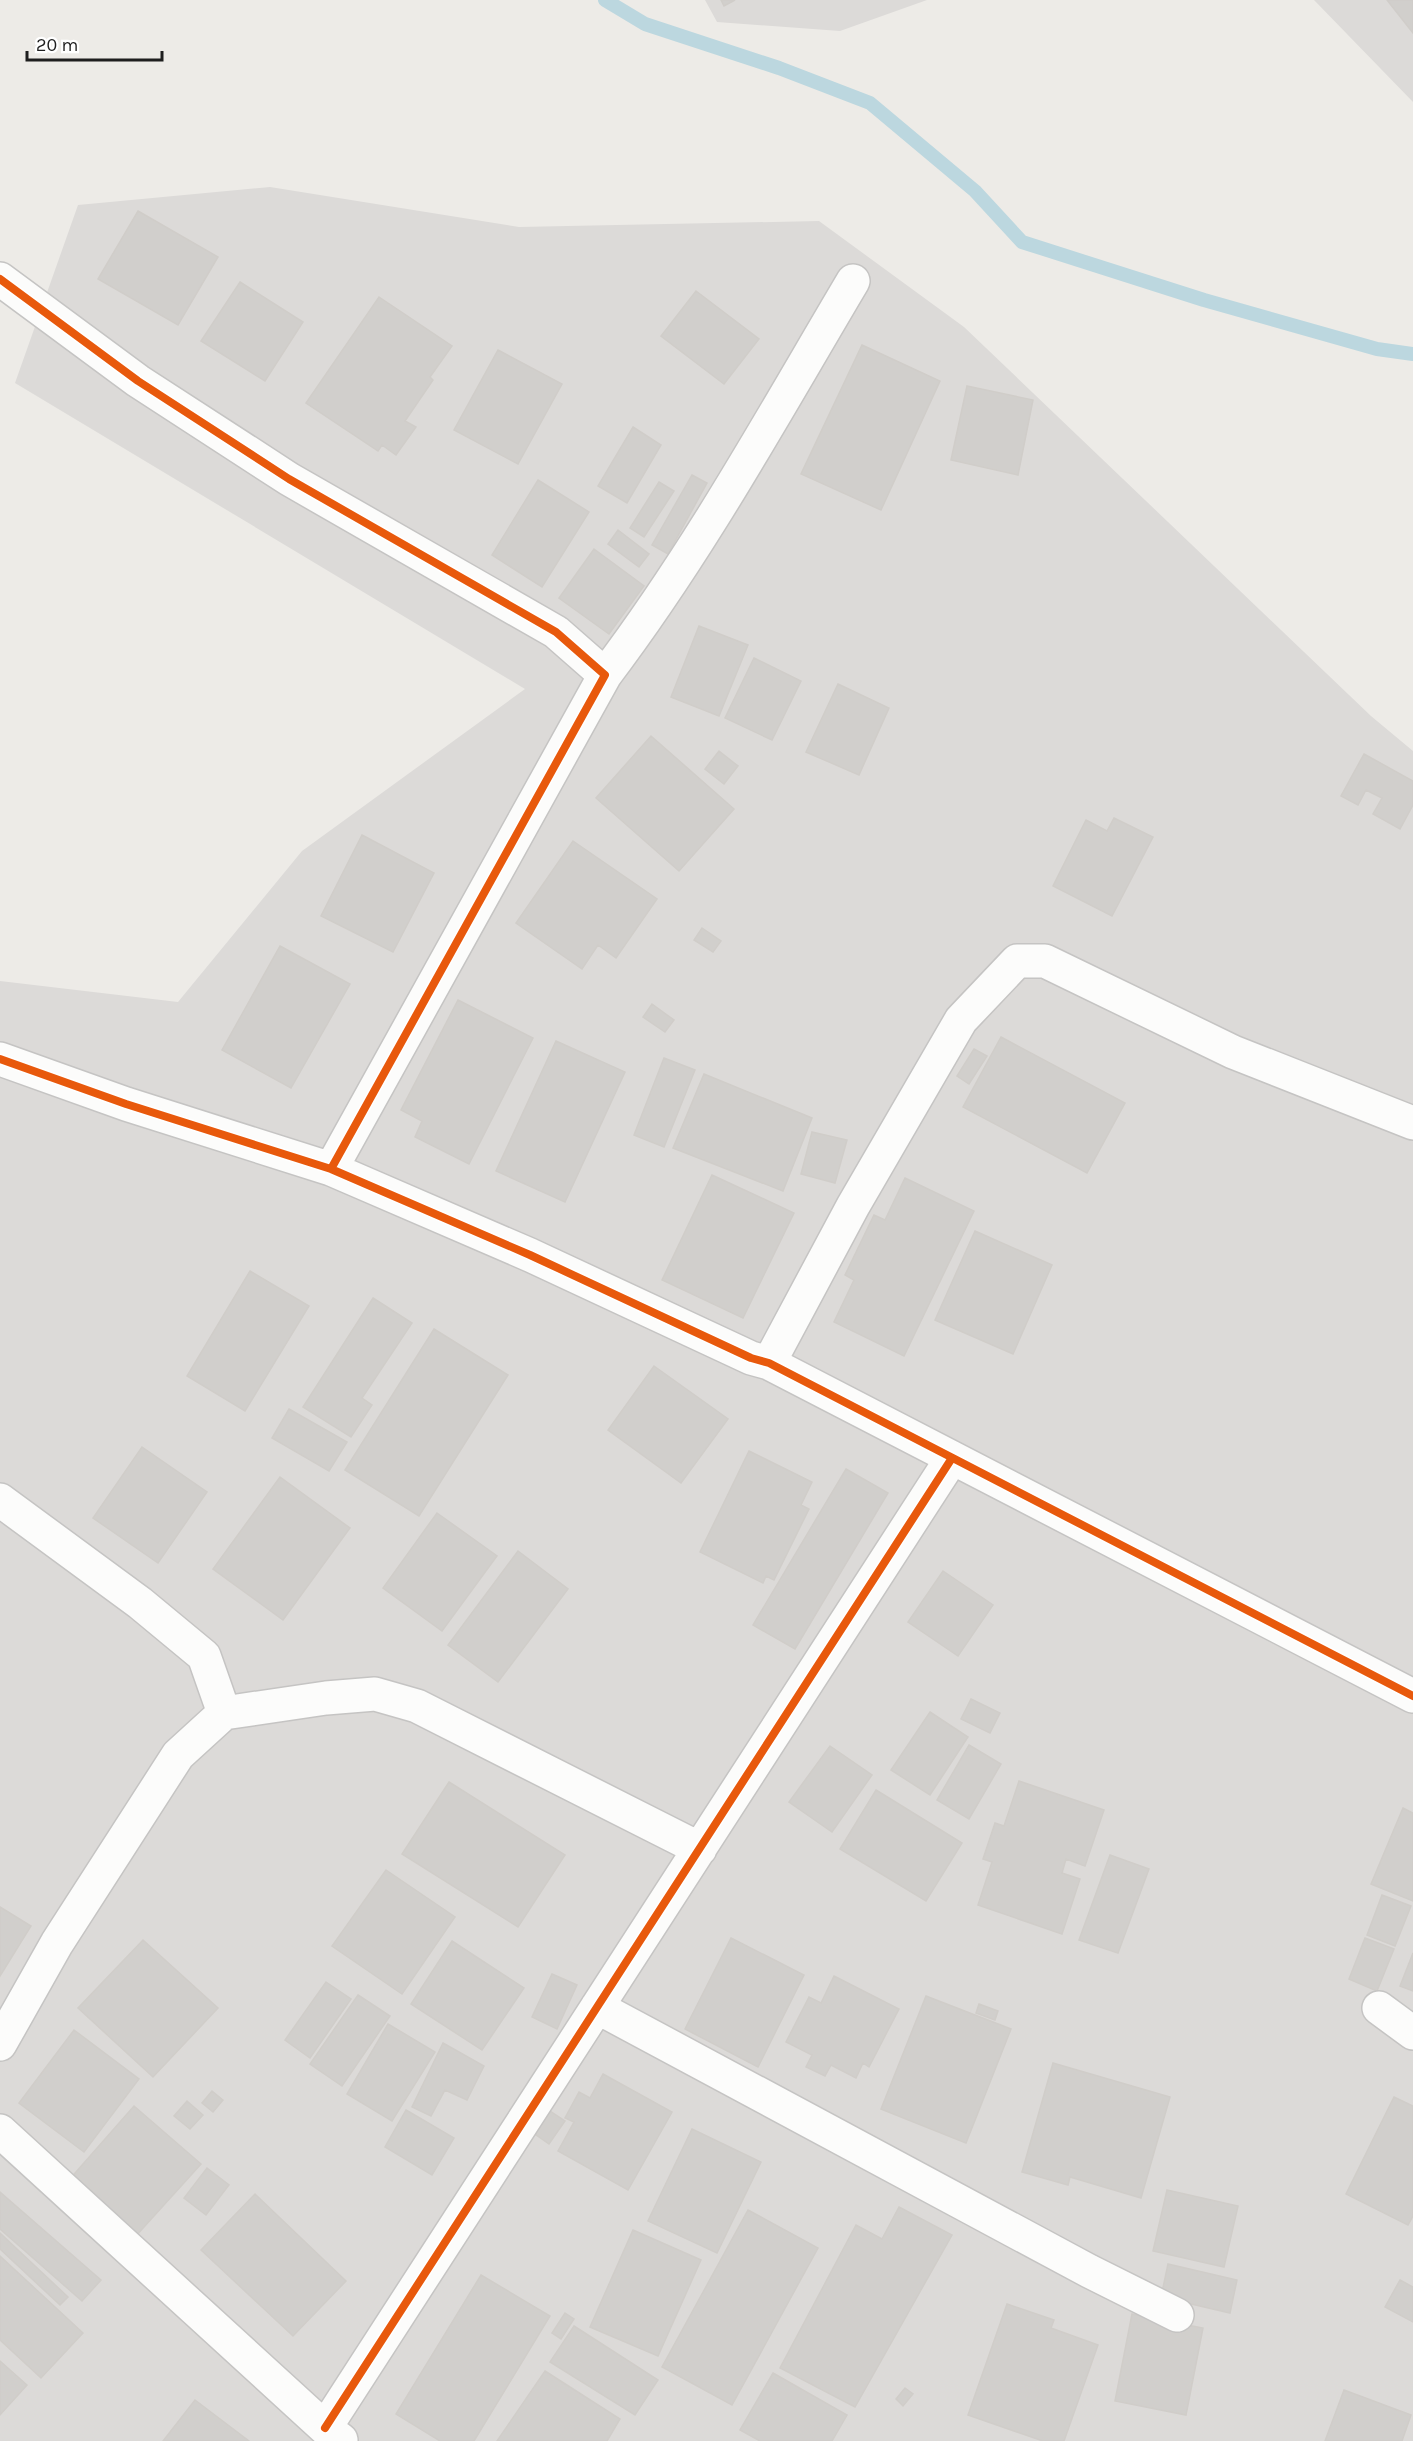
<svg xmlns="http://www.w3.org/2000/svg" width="1413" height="2441" viewBox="0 0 1413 2441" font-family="Karla,sans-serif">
  <rect width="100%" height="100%" fill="#edebe7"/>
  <!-- residential -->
  <path fill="#dcdad8" d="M705 0H927L840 31 717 22Z
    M1314 0H1413V102Z
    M270 187 519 227 819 221 964 327 1371 716 1413 751V2441H0V981L178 1002 302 851 525 689 15 383 78 205Z"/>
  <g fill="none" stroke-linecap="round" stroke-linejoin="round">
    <!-- stream -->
    <path stroke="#bcd7df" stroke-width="14" d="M605 0 645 24 779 68 870 103 975 191 1022 242 1204 300 1377 349 1413 354"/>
  </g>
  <!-- building -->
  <path fill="#d1cfcc" stroke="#d0cdc9" stroke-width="1.5" d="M721 0H735L724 6Z
    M1387 0H1413V33Z
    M138 211 218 257 178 325 98 279Z
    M240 282 303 322 265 381 201 341Z
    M696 291 759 339 724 384 661 336Z
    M379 297 452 346 430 377 433 380 405 421 416 427 396 455 382 445 378 451 306 403Z
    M862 345 940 381 881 510 801 474Z
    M498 350 562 384 518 464 454 430Z
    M967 386 1033 400 1018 475 951 460Z
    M633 427 661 445 627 503 598 486Z
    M692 475 707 483 668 554 652 545Z
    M538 480 589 512 542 587 492 555Z
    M659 482 674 491 644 537 630 528Z
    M618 530 649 554 639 567 608 544Z
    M594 549 644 586 609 634 559 598Z
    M699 626 748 645 719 716 671 697Z
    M754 658 801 681 772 740 725 718Z
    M838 684 889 708 859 775 806 752Z
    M651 736 734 809 679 871 596 798Z
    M719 751 738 766 724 784 705 769Z
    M1364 754 1413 781V805L1400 829 1373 814 1382 798 1366 790 1358 805 1341 796Z
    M1114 818 1153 837 1112 916 1053 886 1086 820 1107 831Z
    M362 835 434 873 393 952 321 916Z
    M573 841 657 899 616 958 598 945 582 969 516 923Z
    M702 928 721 941 713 952 694 940Z
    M280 946 350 984 291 1088 222 1050Z
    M458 1000 533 1038 469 1164 415 1137 422 1121 401 1110Z
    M652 1004 674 1020 665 1032 643 1017Z
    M1001 1037 1125 1103 1087 1173 963 1107Z
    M556 1041 625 1072 565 1202 496 1171Z
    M974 1049 987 1056 969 1084 957 1076Z
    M664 1058 695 1070 664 1147 634 1135Z
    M704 1074 812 1118 783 1191 673 1148Z
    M812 1132 847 1140 835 1183 801 1174Z
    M712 1175 794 1213 743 1318 662 1280Z
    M905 1178 974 1211 904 1356 834 1322 854 1280 845 1275 874 1215 885 1220Z
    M975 1231 1052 1265 1013 1354 935 1320Z
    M250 1271 309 1306 245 1411 187 1376Z
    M373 1298 412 1323 362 1398 372 1405 351 1437 303 1407Z
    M434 1329 508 1375 419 1516 345 1470Z
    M654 1366 728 1419 681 1483 608 1430Z
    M289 1409 347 1442 329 1471 272 1438Z
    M142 1447 207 1492 158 1563 93 1518Z
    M749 1451 812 1482 801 1505 809 1509 774 1580 766 1576 763 1583 700 1552Z
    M846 1469 888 1493 795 1649 753 1625Z
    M280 1477 350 1528 283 1620 213 1569Z
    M437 1513 497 1556 442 1631 383 1588Z
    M518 1551 568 1589 498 1682 448 1645Z
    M943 1571 993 1605 958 1656 908 1622Z
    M971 1699 1000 1713 990 1733 961 1719Z
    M930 1712 968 1737 930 1795 891 1770Z
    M969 1745 1001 1764 969 1819 937 1800Z
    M830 1746 872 1775 832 1832 789 1802Z
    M1019 1781 1104 1810 1085 1866 1066 1859 1062 1873 1080 1879 1062 1934 978 1905 992 1862 983 1859 995 1823 1004 1826Z
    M449 1782 565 1855 518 1927 402 1854Z
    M876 1790 962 1843 926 1901 840 1849Z
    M1403 1808 1413 1813V1901L1371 1884Z
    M1110 1855 1149 1869 1118 1953 1079 1940Z
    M386 1870 455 1917 402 1994 332 1946Z
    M1382 1895 1411 1906 1395 1946 1367 1935Z
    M0 1907 31 1926 0 1976Z
    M731 1938 804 1975 758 2067 685 2029Z
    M1365 1938 1394 1949 1377 1991 1349 1979Z
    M143 1940 218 2008 153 2077 78 2008Z
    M452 1941 524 1988 482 2050 411 2004Z
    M1413 1953V1991L1400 1986Z
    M552 1974 577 1985 557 2029 532 2017Z
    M834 1976 899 2009 869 2067 863 2063 856 2078 831 2065 825 2076 806 2067 812 2055 786 2042 809 1997 821 2003Z
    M326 1982 351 1999 310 2058 285 2040Z
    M358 1995 390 2016 342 2086 310 2064Z
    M926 1996 1011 2029 966 2143 881 2109Z
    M979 2004 998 2011 995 2020 976 2013Z
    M388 2024 435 2052 392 2121 347 2094Z
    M74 2030 139 2079 84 2152 19 2103Z
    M443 2043 484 2066 467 2100 445 2090 431 2116 412 2107Z
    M1053 2063 1170 2097 1141 2198 1070 2177 1068 2185 1022 2172Z
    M603 2074 672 2112 628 2190 558 2151 574 2122 565 2118 579 2092 590 2098Z
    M212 2091 223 2100 213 2112 202 2103Z
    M1394 2097 1413 2106V2216L1408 2225 1346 2194Z
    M187 2101 203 2115 190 2129 174 2116Z
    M134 2106 201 2164 135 2237 69 2180Z
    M547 2109 565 2121 549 2144 532 2132Z
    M406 2110 454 2138 432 2175 385 2147Z
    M692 2129 761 2162 717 2253 648 2221Z
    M207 2168 229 2185 206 2215 184 2198Z
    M1167 2190 1238 2206 1224 2267 1153 2251Z
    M0 2192 101 2280 82 2301 0 2229Z
    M255 2194 346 2281 293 2336 201 2250Z
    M899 2207 952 2235 855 2407 780 2368 856 2225 882 2239Z
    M748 2210 818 2248 732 2405 662 2367Z
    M633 2230 701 2260 658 2356 590 2327Z
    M0 2233 68 2297 60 2305 0 2249Z
    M0 2256 83 2333 41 2378 0 2340Z
    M1168 2264 1237 2280 1230 2313 1161 2297Z
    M481 2275 550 2316 474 2441H440L396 2414Z
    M1400 2280 1413 2287V2322L1385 2307Z
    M1007 2304 1054 2320 1051 2328 1098 2345 1064 2441H1043L968 2415Z
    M565 2313 574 2319 561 2339 552 2333Z
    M1132 2314 1203 2328 1186 2415 1115 2401Z
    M574 2326 658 2380 635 2415 550 2362Z
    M0 2361 27 2385 0 2415Z
    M545 2371 620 2419 607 2441H497Z
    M773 2373 847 2415 832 2441H760L740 2430Z
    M905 2388 913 2394 903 2406 896 2399Z
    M1344 2390 1411 2415 1402 2441H1325Z
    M195 2400 249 2441H163Z"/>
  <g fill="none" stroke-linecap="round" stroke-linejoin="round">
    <defs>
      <path id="street" d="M0 279 138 381 289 479 556 632 605 675 331 1169
        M605 675C699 551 774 414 853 281
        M0 1059 126 1104 331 1169 530 1255 751 1358 769 1363 1413 1696
        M769 1363 853 1206 961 1020 1017 961H1045L1233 1052 1413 1123
        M0 1500 140 1603 204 1656 224 1713
        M597 2007 1089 2271 1177 2315
        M1379 2008 1413 2033
        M0 2044 57 1943 178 1755 224 1713 326 1698 375 1694 417 1706 700 1849
        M0 2131 325 2428 341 2440
        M325 2428 952 1458"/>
    </defs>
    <!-- street casing -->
    <use href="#street" stroke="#c5c4c3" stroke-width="36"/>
    <!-- street -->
    <use href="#street" stroke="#fcfcfb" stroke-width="33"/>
    <defs>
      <path id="cycleway" d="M0 279 138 381 289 479 556 632 605 675 331 1169
        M0 1059 126 1104 331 1169 530 1255 751 1358 769 1363 1413 1696
        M325 2428 952 1458"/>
    </defs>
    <!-- cycleway casing -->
    <use href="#cycleway" stroke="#fff" stroke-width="11"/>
    <!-- cycleway -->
    <use href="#cycleway" stroke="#e8590c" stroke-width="8"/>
  </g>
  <!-- scale -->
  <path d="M27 51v9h135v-9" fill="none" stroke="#1e1e1e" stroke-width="3"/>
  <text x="36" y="51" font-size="18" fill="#1e1e1e" stroke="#ffffff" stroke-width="4.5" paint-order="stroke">20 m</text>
</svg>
